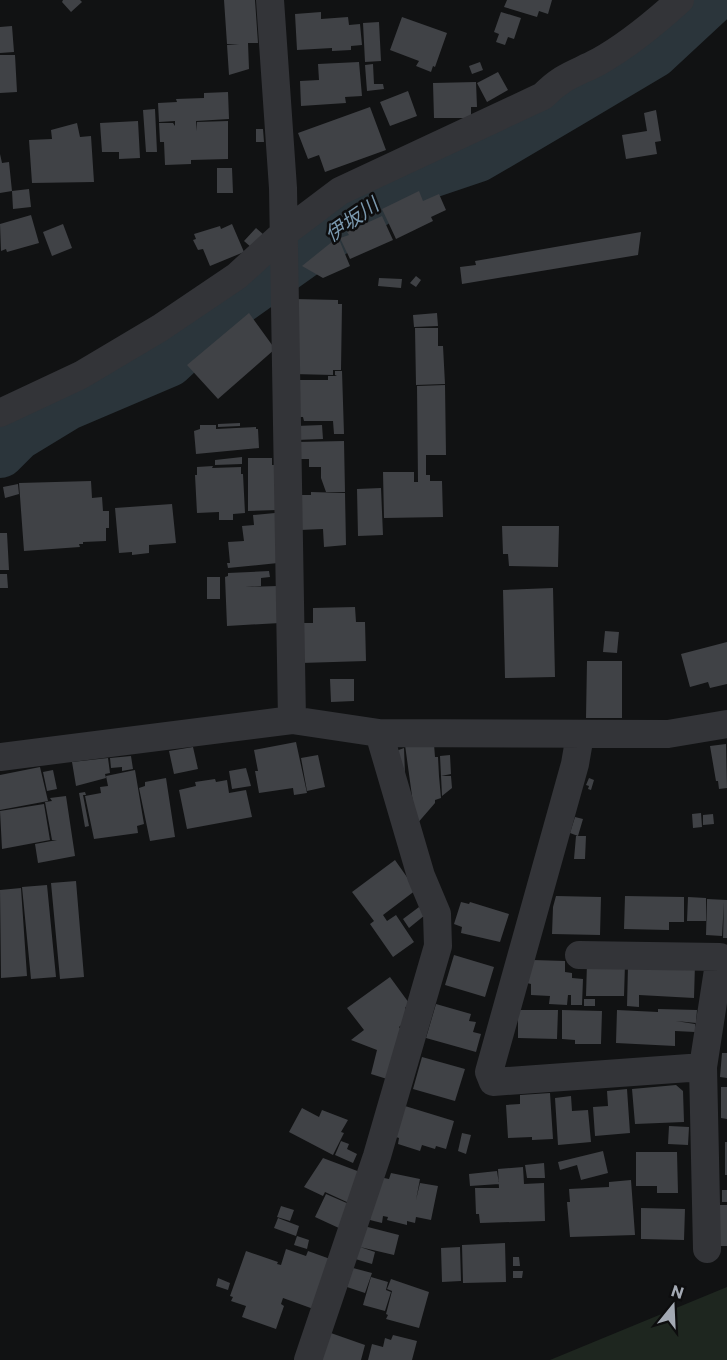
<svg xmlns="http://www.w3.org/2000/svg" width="727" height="1360" viewBox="0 0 727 1360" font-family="Commissioner,'Noto Sans JP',sans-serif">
  <rect width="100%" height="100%" fill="#111213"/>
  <!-- green -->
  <path fill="#1e261f" d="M727 1287V1360H550Z"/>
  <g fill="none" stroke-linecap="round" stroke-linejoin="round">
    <!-- river -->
    <path stroke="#2b353b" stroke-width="50" d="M0 453 17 436 68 405 169 362 228 307 404 182 478 157 570 103 654 53 711 0"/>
  </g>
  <!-- building -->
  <path fill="#404246" d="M63 0H80L82 2 71 12 62 2Z
    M224 0H255L258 43H248L249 69 229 75 227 45 239 44H227Z
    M507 0H552L548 14 539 11 537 17 504 7Z
    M321 12V19L348 17 349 25 360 24 362 45 351 46V50L332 51V48L297 50 295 14Z
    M501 12 521 18 514 39 508 37 505 45 496 42 499 34 494 32Z
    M402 17 447 33 435 67 433 66 431 72 416 66 419 61 390 50Z
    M379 22 381 61 365 62 363 23Z
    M12 26 14 52 0 53V27Z
    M0 55H15L17 92 0 93Z
    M359 62 362 96 345 97 346 103 301 106 300 81 319 80 318 64Z
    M480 62 483 70 472 74 469 66Z
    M373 64 374 84H383L384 89 367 91 365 65Z
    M498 72 508 90 487 102 477 83Z
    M476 82 477 107H471V118H434L433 83Z
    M408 91 417 116 390 126 380 102Z
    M228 92 229 119 196 121 197 131V122L228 121V159L191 160V164L165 165 164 142H160L159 123H173L175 126V121L159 122 158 103 177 102 176 99 204 98V93Z
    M370 107 386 150 325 172 319 155 308 159 298 133Z
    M155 109 157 152H146L143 110Z
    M656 110 661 141 655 142 657 154 626 159 622 135 647 131 644 113Z
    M138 121 140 158 119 159V152H102L100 123Z
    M77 123 80 137 91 136 94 182 32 183 29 140 52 139 51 130Z
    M256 129H263L264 142H256Z
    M0 154 2 163 9 162 12 191 0 193Z
    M217 168H232L233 193H217Z
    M29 189 31 207 13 209 12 191Z
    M419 191 423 201 439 194 446 210 431 217 433 221 396 239 382 209Z
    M31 215 39 243 7 252 6 249 1 251 0 224Z
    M382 216 393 240 350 259 340 238 349 235 347 232Z
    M63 224 72 248 52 256 43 232Z
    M232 224 244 252 210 266 203 249 198 250 193 240 196 239 194 234 220 226 221 229Z
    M256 228 264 235 252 248 244 241Z
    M641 232 638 255 462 284 460 267 476 265 475 261Z
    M338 237 350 266 323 278 302 266Z
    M416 276 421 280 416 287 410 283Z
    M379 278 402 279 401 288 378 286Z
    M295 299 338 300V304H342L341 370H333V375L293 374Z
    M249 313 275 349 218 399 187 365Z
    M437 313 438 326 414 327 413 315Z
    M415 328H438V346H443L445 384 416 385Z
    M335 371H342L344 434H334L333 421H304L303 417H298L296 380H328V376H337L335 375Z
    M445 385 446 455H426V475H430V481H442L443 517 384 518 383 472H414V482H418L417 386Z
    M240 423V426L218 427V424Z
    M200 425H216V429L256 427V429H258L259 448 196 454 194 431 200 429Z
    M322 425 323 439 296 440V426Z
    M344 441 345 492H326L321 478V467H309V459H300L296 442Z
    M242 457V464L215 465V460Z
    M248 458H272V465H276L277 510 248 511Z
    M213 466 212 468 241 467V474H243L245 513 233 514V520H219V512L197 513 195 475H197V467Z
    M91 481 92 498 102 497 103 511H109V528H106V541L83 542V544H79L80 547 24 551 19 483Z
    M18 484 19 494 5 498 3 487Z
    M381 488 383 535 358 536 357 489Z
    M311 492 345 493 346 545 324 547 323 529 300 530 299 495H311Z
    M172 504 176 543 149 545V553L132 555V552L119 553 115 508Z
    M275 513 278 563 228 568 227 563H230L228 542 244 541 242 526 254 525 253 515Z
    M502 526H559L558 567 509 566 508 554H503Z
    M0 533H7L9 570H0Z
    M269 571 270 577 261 578V586L245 587 278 586 280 623 227 626 225 577 228 576V573Z
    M0 574H7L8 588H0Z
    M207 577H220V599H207Z
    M553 588 555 677 505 678 503 590Z
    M355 607 356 622H365L366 661 301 663 300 623H313V608Z
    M605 631 619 632 617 653 603 652Z
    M727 642V684L710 688 708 682 690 687 681 654Z
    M587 661H622V718H586Z
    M330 679H354V701L331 702Z
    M296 742 307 793 294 795 293 788 259 793 255 771H258L254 750Z
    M434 744 435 757H438L439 776 435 777 439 776 441 798 435 800V803L416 825 405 745Z
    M726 744 727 788 719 789 718 781H716L710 746Z
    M193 747 198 769 174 774 169 751Z
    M404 748 405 774 396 751Z
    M318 755 325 787 307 791 301 758Z
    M450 755 451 774 441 776 440 756Z
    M131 756 133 769 122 771V767L111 768 110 758Z
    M108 758 110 773 105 774 106 778 76 786 72 762Z
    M40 767 48 801 0 810V775Z
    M246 768 251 786 232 789 229 771Z
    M53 770 57 789 47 791 43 772Z
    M135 770 144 824 137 826 138 833 94 839 85 796 101 793 100 787 108 786 106 776Z
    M441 776H451L452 788 442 796Z
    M166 778 175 837 150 841 139 788 145 786V782Z
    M589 778 594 780 591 790 588 789 589 786 586 785Z
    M215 779 216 782 227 780 229 793 246 790 252 817 187 829 179 790 196 786 195 782Z
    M85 792 86 795H83L89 826 85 827 79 793Z
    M66 796 75 856 38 863 35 844 57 840H52L45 802 52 801 50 798Z
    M44 804 50 840 2 849 0 811Z
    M701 813 702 827 693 828 692 814Z
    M713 814 714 824 703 825V815Z
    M575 817 583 819 578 836 570 833Z
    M576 836H586L585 859H574Z
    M395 860 416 890 383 915 387 921 396 915 414 942 393 957 370 924 374 921 352 892Z
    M76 881 84 977 60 979 51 883Z
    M47 885 56 977 31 979 22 887Z
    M21 888 27 976 1 978 0 890Z
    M556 896 601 897 600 935 552 934 553 907Z
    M625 896 684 897V922H669V930L624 929Z
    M688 897 706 898V921H687Z
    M707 899 727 900V938H723L724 902 722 936 706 935Z
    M461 902 469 904 470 902 509 914 500 942 461 933 462 927 454 924Z
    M419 907 425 915 409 928 403 919Z
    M454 955 494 967 485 997 445 985Z
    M533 960 565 961V972L572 973V978L583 979 582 1005H571V995H568L567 1005 549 1004 550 996 531 995V984L527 983Z
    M587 963 625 964 624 996H586Z
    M695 964 694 998 639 995V1007L627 1006 628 966Z
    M390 977 409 1003 405 1008 407 1011 404 1023 399 1027 402 1031 387 1079 371 1074 377 1050 351 1040 364 1030 347 1008Z
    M584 999H595V1006H584Z
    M436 1004 471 1014 469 1021 476 1022 473 1032 481 1034 476 1052 426 1038Z
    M658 1009 697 1010 696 1023 676 1021 695 1024V1032L675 1031V1046L616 1043 617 1010 658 1012Z
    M518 1010H558L557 1039 518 1038Z
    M562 1010 602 1011 601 1044H575V1040L562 1039Z
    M722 1053H727V1078L720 1077Z
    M422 1057 465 1069 455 1101 413 1089Z
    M676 1085 683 1091 684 1122 635 1124 632 1089Z
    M721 1087H727V1119L721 1118Z
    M627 1089 630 1133 595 1136 593 1107 608 1106 607 1091Z
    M550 1093 553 1139 532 1140V1137L508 1138 506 1105 520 1104V1095Z
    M571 1096 572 1111 588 1110 591 1142 558 1145 555 1098Z
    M405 1106 454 1121 446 1149 436 1146 435 1149 422 1145 420 1151 398 1144 399 1138 396 1137Z
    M302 1108 319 1117 322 1110 348 1120 341 1132 344 1133 333 1155 289 1132Z
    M669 1126 689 1127 688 1145 668 1144Z
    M462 1133 471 1135 466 1154 458 1151Z
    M341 1141 349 1144 347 1149 357 1154 353 1163 335 1155Z
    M725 1142H727V1175H725Z
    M603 1151 608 1173 581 1180 577 1165 560 1170 558 1162Z
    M636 1152H677L678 1193H657V1186H636Z
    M323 1158 360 1172 349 1203 325 1192 323 1196 304 1187Z
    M544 1163 545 1178H527L525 1165Z
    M523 1167 524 1184 544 1183 545 1221 480 1223 479 1214H476L475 1188H499L498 1169Z
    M497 1171 499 1184 470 1186 469 1174Z
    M391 1173 420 1179 416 1200 420 1183 438 1186 431 1220 416 1217 415 1223 407 1221V1225L387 1220 388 1217 383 1216 382 1223 370 1220 374 1176 389 1179Z
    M631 1180 635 1235 570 1237 567 1202H570L569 1189 609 1187V1182Z
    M722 1190H727V1202H722Z
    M326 1194 349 1204 341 1229 315 1217Z
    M720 1205H727V1246H720Z
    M281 1206 294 1210 290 1221 277 1217Z
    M641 1208 685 1209 684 1240 641 1239Z
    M278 1218 299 1226 296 1236 274 1228Z
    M360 1225 399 1235 394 1255 360 1247 375 1252 372 1264 352 1258Z
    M297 1236 309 1240 307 1249 294 1245Z
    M505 1243 506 1282 463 1283 462 1245Z
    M460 1247 461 1281 442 1282 441 1248Z
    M286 1249 306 1256 308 1251 333 1260 319 1311 283 1298 281 1304 284 1306 276 1329 242 1317 246 1306 231 1301 233 1297 230 1296 246 1251 278 1262 277 1264 281 1265Z
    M513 1257H519L520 1266H513Z
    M353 1268 372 1273 365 1293 347 1287Z
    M513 1271H523L522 1278H513Z
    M371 1277 388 1282 386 1290 391 1292 385 1311 363 1305Z
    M218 1278 230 1283 228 1290 216 1286Z
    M391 1279 429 1292 419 1328 386 1319 388 1315 386 1314 392 1291 387 1289Z
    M328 1332 365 1345 361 1360H321Z
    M393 1335 417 1341 412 1360H368L372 1344 383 1347 385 1338 391 1340Z"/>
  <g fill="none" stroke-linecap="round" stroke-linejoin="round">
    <!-- minor -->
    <path stroke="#333438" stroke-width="28" d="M270 0 283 188 292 720
      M0 413 81 375 160 328 237 276 283 234 340 191 543 96C562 76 575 74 598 62 625 47 657 21 680 0
      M580 735 575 764 489 1072 493 1082 703 1067
      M0 757 292 720 379 733 668 734 727 724
      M579 955 720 957 703 1067 707 1249
      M308 1360 377 1156 438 946 437 914 421 876 379 733"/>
  </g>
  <g text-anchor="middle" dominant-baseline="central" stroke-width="5" stroke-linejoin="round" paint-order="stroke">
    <!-- water labels -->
    <g font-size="20" font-style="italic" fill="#7a98ae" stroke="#0d0d0e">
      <text transform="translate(351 219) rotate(-35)">伊坂川</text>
    </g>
  </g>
  <!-- north arrow -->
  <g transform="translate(673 1306) rotate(18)" stroke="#0d0d0e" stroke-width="4.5" paint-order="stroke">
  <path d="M0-4.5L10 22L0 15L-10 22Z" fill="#a3a9b3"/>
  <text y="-9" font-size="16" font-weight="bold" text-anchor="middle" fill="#a3a9b3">N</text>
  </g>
</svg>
